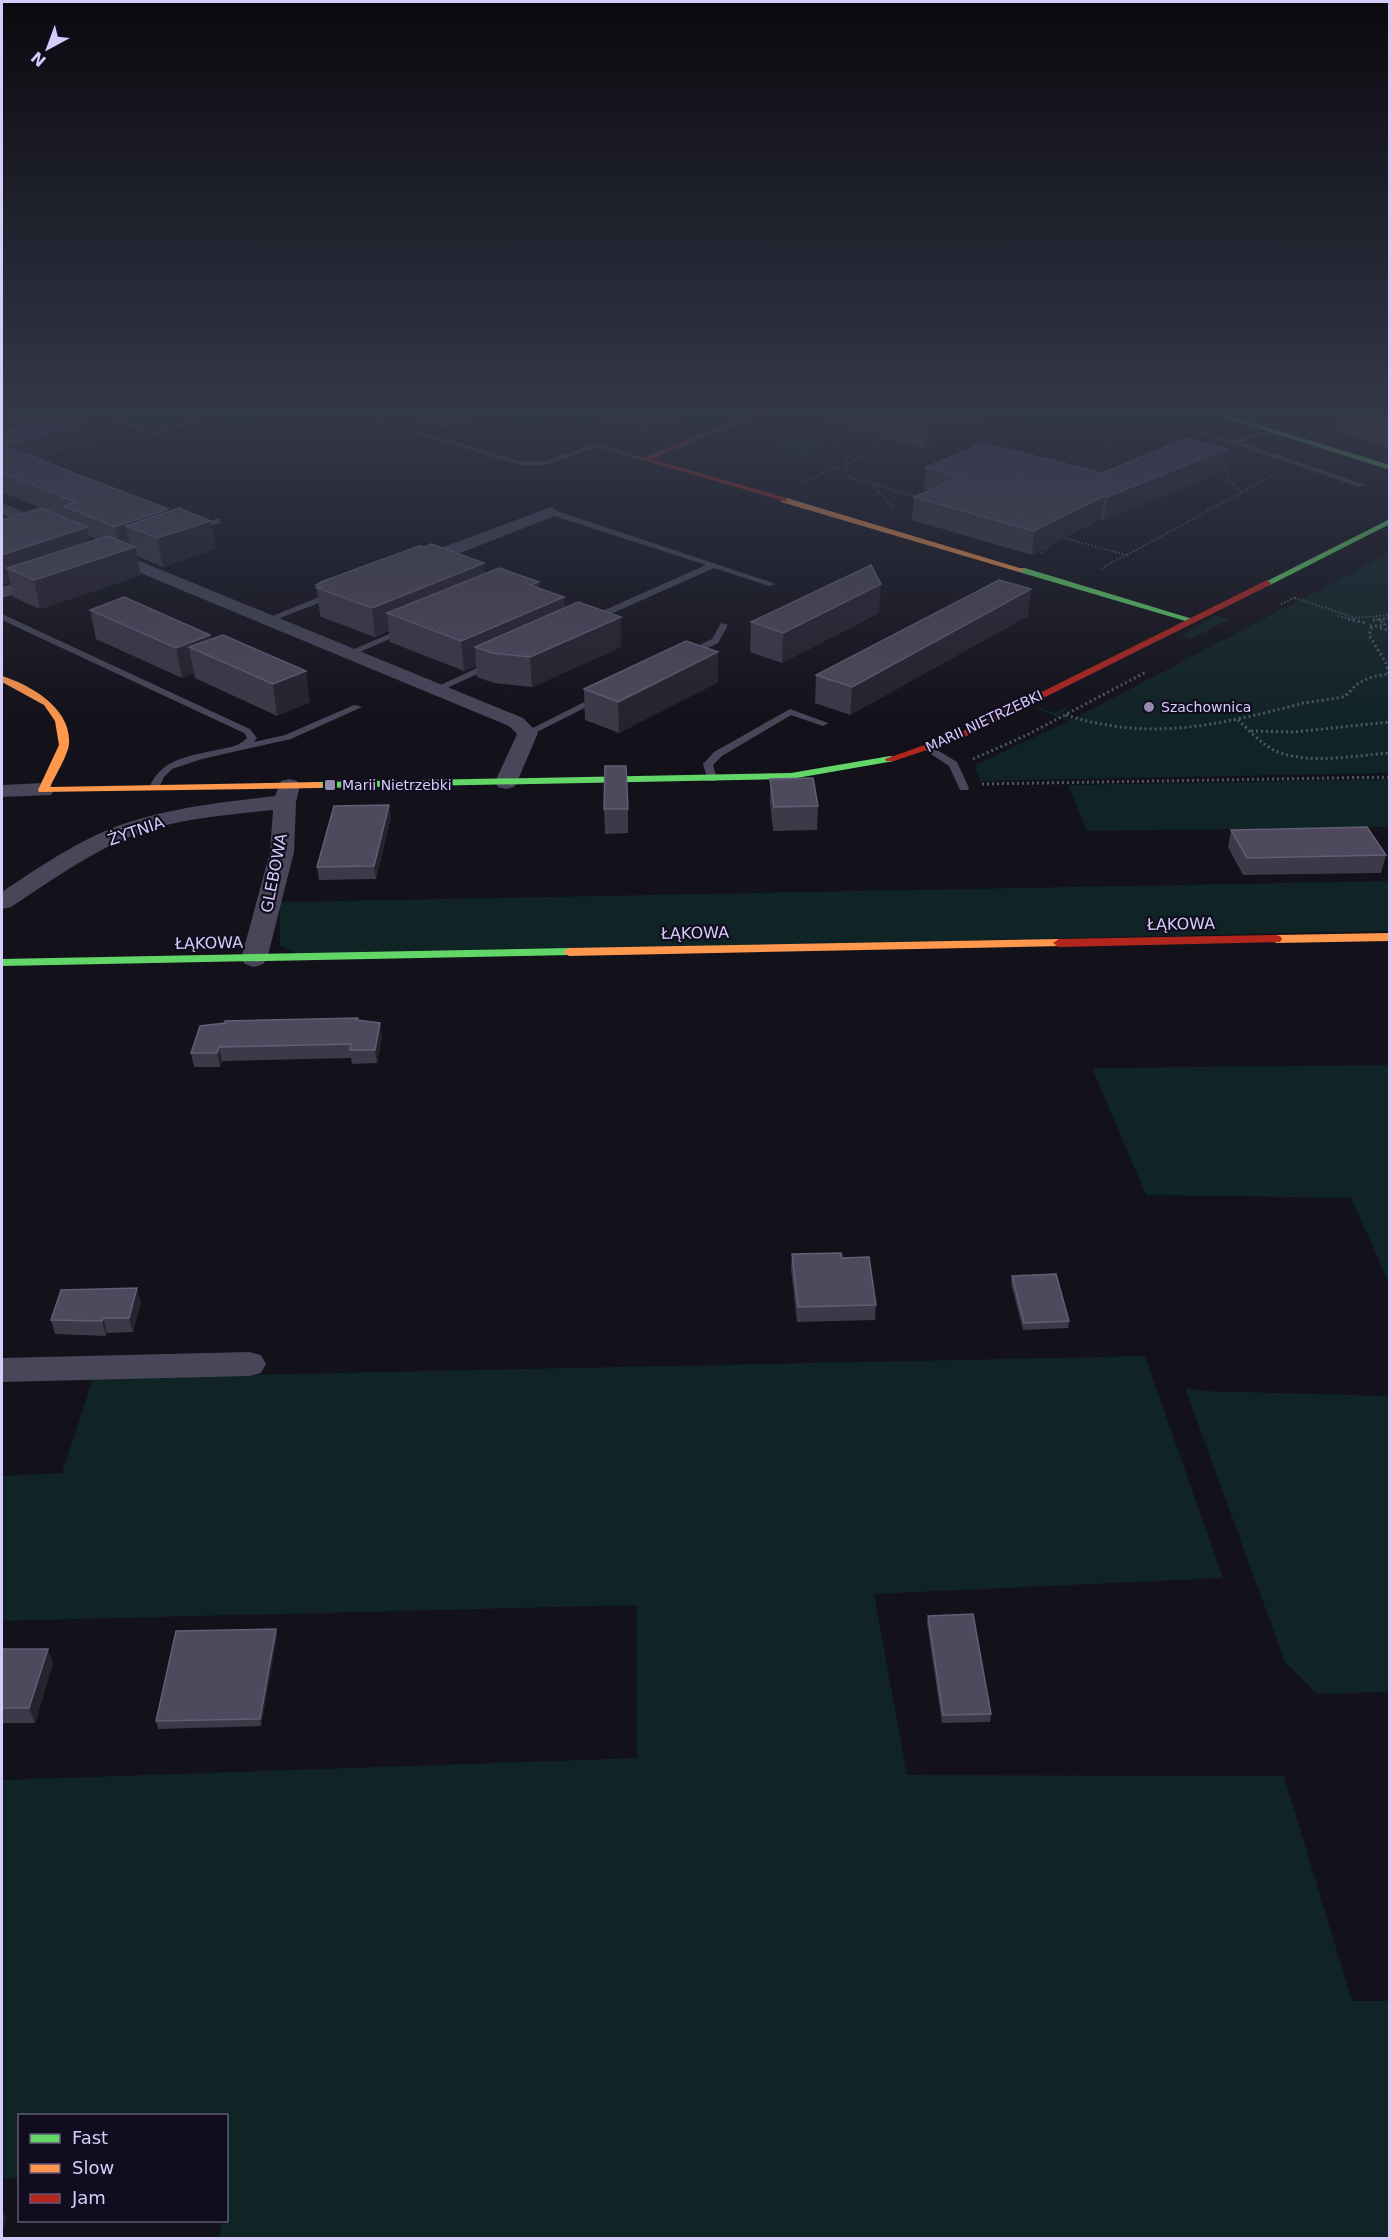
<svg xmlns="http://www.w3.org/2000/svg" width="1391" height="2240" viewBox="0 0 1391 2240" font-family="'DejaVu Sans',sans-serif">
  <rect width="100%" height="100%" fill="#13111a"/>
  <!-- green -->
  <path fill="#102325" d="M798 437 834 447 806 458 771 448Z
    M1389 553V773L980 781 975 765 1068 721 1034 708 1037 707 1054 713 1065 707 1069 708 1058 715 1071 720Z
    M1215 616 1230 619 1191 639 1181 635Z
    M1389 779V827L1087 831 1068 785Z
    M1389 881V931L299 955 280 945V902Z
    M1389 1065V1283L1351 1198 1146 1195 1092 1068Z
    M1145 1356 1223 1578 874 1594 907 1775 1284 1776 1352 2001H1389V2238H219L222 2221 226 2220 228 2168H226V2116H20L19 2178 2 2179V1780L637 1758V1605L2 1621V1476L62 1473 93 1378Z
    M1185 1388 1203 1391 1389 1396V1692L1317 1694 1285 1662Z"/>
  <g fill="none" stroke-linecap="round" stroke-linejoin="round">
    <!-- path-far1 -->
    <path stroke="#4d5866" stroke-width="2" stroke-dasharray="1.5 2" stroke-linecap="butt" d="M1073 412 1088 433 1137 463
      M809 420 881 441 892 437
      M815 424 835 438 848 463 875 451 881 441
      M773 433 829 412
      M1223 464 1231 481 1242 493
      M803 482 848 463 847 476 921 498
      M872 484 893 509
      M1061 537 1126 555 1100 569
      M1041 553 1053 542
      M1127 555 1275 474
      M1295 598 1356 618 1390 615
      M1281 604 1296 597
      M1338 616 1354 620
      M1373 620 1390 618"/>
    <!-- path -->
    <path stroke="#4d5866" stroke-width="3" stroke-dasharray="2 3" stroke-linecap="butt" d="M1348 619 1366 623
      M1373 620 1385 619
      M1370 626H1384L1385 623 1380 621
      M1380 628 1390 631
      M1066 715C1150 742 1217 725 1300 704 1310 701 1339 699 1345 696 1348 694 1352 689 1355 686 1365 678 1377 675 1389 674L1386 663 1369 635 1372 626
      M1238 720C1250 731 1263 746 1278 752 1311 765 1356 755 1390 753
      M1251 731 1293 732 1390 722
      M973 759 1027 735 1146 672
      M982 784 1390 777"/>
    <!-- lane -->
    <path fill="#49465a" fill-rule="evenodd" d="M90 412H100L154 431 219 412H230L154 435Z
      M509 412H526L523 414Z
      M359 414 520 461H545L597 443 648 459 644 461 597 447 546 465H520L359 416Z
      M1190 427 1233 440 1272 430V432L1240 442 1366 485 1359 487 1190 429Z
      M548 510H554L776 584 769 586 714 568 595 621H589V617L706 565 548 514Z
      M217 519H220V523L196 530 192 528Z
      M334 591 338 594 337 596 272 621 265 619Z
      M2 614 250 729 257 738 254 742 285 735 354 705 362 707 291 739 202 759 172 769 164 777 158 790H150L149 788C162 757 191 756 221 749 232 747 239 746 247 738L244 733 2 620Z
      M721 623 728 625 718 643 689 657H683V653L712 639Z
      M403 628 410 630 353 655 345 653Z
      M492 661 495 662V666L440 691 432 689Z
      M598 695 606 697 531 735 523 733Z
      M790 709 828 723 823 726 791 715 722 756 713 765 717 779 716 781H708L703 764 714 752Z
      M929 745 957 762 969 788 968 790H960L949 766 925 750V746Z"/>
    <!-- street -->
    <path fill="#49465a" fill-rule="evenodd" d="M608 412H629L611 421H601L599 418Z
      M2 503 58 526 60 530 52 535 46 534 2 514Z
      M551 507 559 512 557 515 437 562H425L422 558 425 554Z
      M103 546 523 718 538 733 517 782 514 787 506 789 498 787 495 782 517 734 509 726 97 555 94 551 97 547Z
      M47 573 53 574 56 578 53 582 2 598V587Z
      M289 779 297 781 300 786 296 802 294 852 267 959 263 964 254 967 245 964 241 959 270 852 273 810C229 815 184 818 142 832 95 849 52 880 11 907L2 909V892C41 866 81 838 126 823 174 807 225 802 275 796L281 781Z
      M43 783 51 785 54 790 51 795 2 797V785Z
      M249 1352 261 1355 266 1364 261 1373 249 1376 2 1382V1358Z"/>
    <!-- fast -->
    <path fill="#63d668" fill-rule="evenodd" d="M1207 412H1218L1390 465V470Z
      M1390 519V524L1270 585 1263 583Z
      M1019 568H1025L1196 620 1189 622 1019 572Z
      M890 756 894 757V761L791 779 319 788 314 785 319 782 791 773Z
      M569 948 573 949 575 952 573 955 2 966V959Z"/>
    <!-- slow -->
    <path fill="#ff974d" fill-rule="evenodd" d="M781 498H787L1026 570 1019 572 781 502Z
      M2 676C31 685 72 709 69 744 68 755 55 776 50 787L319 782 324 785 319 788 39 792 38 790 59 745 55 721 44 705 2 682Z
      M1390 933V941L1276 943 1270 939 1276 935Z
      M1059 939 1065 943 1063 946 569 956 563 952 569 948Z"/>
    <!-- jam -->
    <path fill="#b3261e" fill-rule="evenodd" d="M757 412H766L651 459 787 498V502L640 459Z
      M1267 580 1271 583 1270 585 965 737 894 761H886L885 759 959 733Z
      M1276 935 1280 936 1282 939 1280 942 1059 947 1053 943 1059 939Z"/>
  </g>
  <!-- wall -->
  <path fill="#3d3949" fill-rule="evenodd" d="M2 412 89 414 77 417 95 442 36 459 168 509V512L216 549 163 567 137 556 141 575 40 609 13 597 10 582 2 585V520L66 518 2 492ZM89 536 96 539 90 541Z
    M391 412H489L490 417 451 430Z
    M552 412H604L597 417 583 412 552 423Z
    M614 412H703L685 418V420L647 432 614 422Z
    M824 412H1010L924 448 823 422Z
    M1389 416V448L1334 431 1337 417Z
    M1227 449 1224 471 1104 520 1101 519 1032 555 912 520 914 497 929 490 924 489 926 467 1102 473Z
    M485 573 539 588 564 597V608L621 617V647L532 687 494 683 477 677 476 666 464 671 390 642 389 631 375 637 321 617 320 614 316 585Z
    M90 610 211 639 310 702 277 716 195 678 194 673 182 678 96 639Z
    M879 613 782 663 750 652 751 622Z
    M1028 616 850 715 815 703 816 675Z
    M718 682 619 733 585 720 584 689Z
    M770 779 818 806 817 830 773 831 770 802Z
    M604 809H628V833L605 834Z
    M391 817 376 879 319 880 317 867Z
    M1231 830 1386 855 1381 873 1243 875 1228 847Z
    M358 1018V1021L380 1023 382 1036 377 1063 352 1064 351 1058 222 1061 220 1067H194L191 1053 200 1026Z
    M792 1254 842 1258 876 1305 875 1320 797 1322 791 1269Z
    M1012 1276 1069 1321 1068 1328 1023 1330 1011 1283Z
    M141 1302 133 1332 107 1333 106 1336 55 1334 51 1320Z
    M928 1616 991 1714 990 1722 942 1723 927 1623Z
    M276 1629 277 1636 261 1726 158 1729 156 1721Z
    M2 1649 53 1663 35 1723H2Z"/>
  <!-- shaded-wall -->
  <path fill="#26222e" d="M42 412H89V414L72 418 2 445V424Z
    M449 412H489L490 417 451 430Z
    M552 412H583L552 423Z
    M597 412H604L597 417Z
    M646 412H703L685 418V420L647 432Z
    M952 412H1010L924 448 926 423Z
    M91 422 95 442 8 467 4 446Z
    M1227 449 1224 471 1104 520 1107 497Z
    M1104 496 1101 519 1032 555 1034 531Z
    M168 509 171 531 126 526 130 546 120 549 115 527Z
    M211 521 216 549 163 567 157 538Z
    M87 527 93 554 7 568 10 582 2 585V555Z
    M135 547 141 575 40 609 34 580Z
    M484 563 486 591 387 613 389 631 375 637 372 608Z
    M539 582 540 607 564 597 565 626 475 647 476 666 464 671 461 641 530 585Z
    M881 584 879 613 782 663 783 633Z
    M1031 589 1028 616 850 715 852 687Z
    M621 617V647L532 687 530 657Z
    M210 635 214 658 189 647 194 673 182 678 176 648Z
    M718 652V682L619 733 618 702Z
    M306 671 310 702 277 716 273 684Z
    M389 805 391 817 376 879 374 866Z
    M380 1023 382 1036 377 1063 375 1050Z
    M219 1047 222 1061 220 1067 217 1053Z
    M137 1288 141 1302 133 1332 129 1318Z
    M103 1318 107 1333 106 1336 102 1321Z
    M276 1629 277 1636 261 1726 260 1719Z
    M48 1649 53 1663 35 1723 29 1708Z
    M2 2211 6 2217 2 2235Z"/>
  <!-- building -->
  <path fill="#4e495d" stroke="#635d76" stroke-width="1.5" d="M2 412H42L2 424Z
    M885 412H952L926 423Z
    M67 413 91 422 4 446 168 509 115 527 64 506 76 502 2 473V432Z
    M1389 416V438L1336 423 1337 417Z
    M1187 438 1227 449 1107 497 1104 496 1034 531 914 497 961 477 926 467 984 443 1102 473Z
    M41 508 87 527 2 555V520Z
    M179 508 211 521 157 538 126 526Z
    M108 536 135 547 34 580 7 568Z
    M431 544 484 563 372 608 317 588 321 587 316 585 321 582 419 546 424 547Z
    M871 565 881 584 783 633 751 622Z
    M499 568 539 582 530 585 564 597 461 641 387 613Z
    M999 580 1031 589 852 687 816 675Z
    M124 597 210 635 176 648 90 610Z
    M578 602 621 617 530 657 492 653 475 647Z
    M223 635 306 671 273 684 189 647Z
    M686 641 718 652 618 702 584 689Z
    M605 766H626L628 809H604Z
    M813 778 818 806 774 807 770 779Z
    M389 805 374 866 317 867 334 806Z
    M1367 827 1386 855 1247 858 1231 830Z
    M358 1018 357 1020 380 1023 375 1050H350L351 1044 219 1047 217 1053H191L200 1026 225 1023V1021Z
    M841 1253 842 1258 869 1257 876 1305 798 1307 792 1254Z
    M1056 1274 1069 1321 1024 1323 1012 1276Z
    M137 1288 129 1318H103L102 1321 51 1320 61 1290Z
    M973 1614 991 1714 943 1715 928 1616Z
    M276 1629 260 1719 156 1721 176 1631Z
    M2 1649H48L29 1708H2Z"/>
  <!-- sky -->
  <linearGradient id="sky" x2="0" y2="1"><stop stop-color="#0a090e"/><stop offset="0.57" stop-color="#333849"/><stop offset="1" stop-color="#333849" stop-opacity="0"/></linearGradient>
  <rect width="1391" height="726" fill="url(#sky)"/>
  <!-- markers -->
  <g fill="#928bad" stroke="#110d1e" stroke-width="2">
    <circle cx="1149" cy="707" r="6"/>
    <rect x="324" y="779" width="12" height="12" rx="3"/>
  </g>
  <g text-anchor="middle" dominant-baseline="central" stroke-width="4.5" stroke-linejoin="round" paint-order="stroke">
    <!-- far-poi labels -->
    <g font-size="14" fill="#d6ccfc" stroke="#110d1e" text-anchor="start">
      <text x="1161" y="707">Szachownica</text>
      <text x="342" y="785">Marii Nietrzebki</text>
    </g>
    <!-- far-street labels -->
    <g font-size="14" fill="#d6ccfc" stroke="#110d1e">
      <text transform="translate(984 721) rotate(-25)">MARII NIETRZEBKI</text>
    </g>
    <!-- street labels -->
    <g font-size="16" fill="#d6ccfc" stroke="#110d1e">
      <text transform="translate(136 831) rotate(-19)">ŻYTNIA</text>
      <text transform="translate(274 873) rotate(-79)">GLEBOWA</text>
      <text transform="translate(1181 924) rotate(-1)">ŁĄKOWA</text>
      <text transform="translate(695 933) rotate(-1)">ŁĄKOWA</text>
      <text transform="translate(209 943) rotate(-1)">ŁĄKOWA</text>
    </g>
  </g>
  <!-- border -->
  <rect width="1391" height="2240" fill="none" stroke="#d6ccfc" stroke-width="6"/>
  <!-- legend -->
  <rect x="18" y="2114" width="210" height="108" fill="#110d1e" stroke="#605977" stroke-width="1.5"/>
  <rect x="30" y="2134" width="30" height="9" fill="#63d668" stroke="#605977" stroke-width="1.5"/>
  <text x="72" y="2144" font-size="18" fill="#d6ccfc">Fast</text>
  <rect x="30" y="2164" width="30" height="9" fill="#ff974d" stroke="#605977" stroke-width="1.5"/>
  <text x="72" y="2174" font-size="18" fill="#d6ccfc">Slow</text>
  <rect x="30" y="2194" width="30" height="9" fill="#b3261e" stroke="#605977" stroke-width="1.5"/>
  <text x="72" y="2204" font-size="18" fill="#d6ccfc">Jam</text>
  <!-- north arrow -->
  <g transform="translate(48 48) rotate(221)" stroke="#110d1e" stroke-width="4.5" paint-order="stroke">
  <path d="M0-4.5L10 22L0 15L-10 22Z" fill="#d6ccfc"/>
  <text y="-9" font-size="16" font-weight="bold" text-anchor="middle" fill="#d6ccfc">N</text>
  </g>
</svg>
